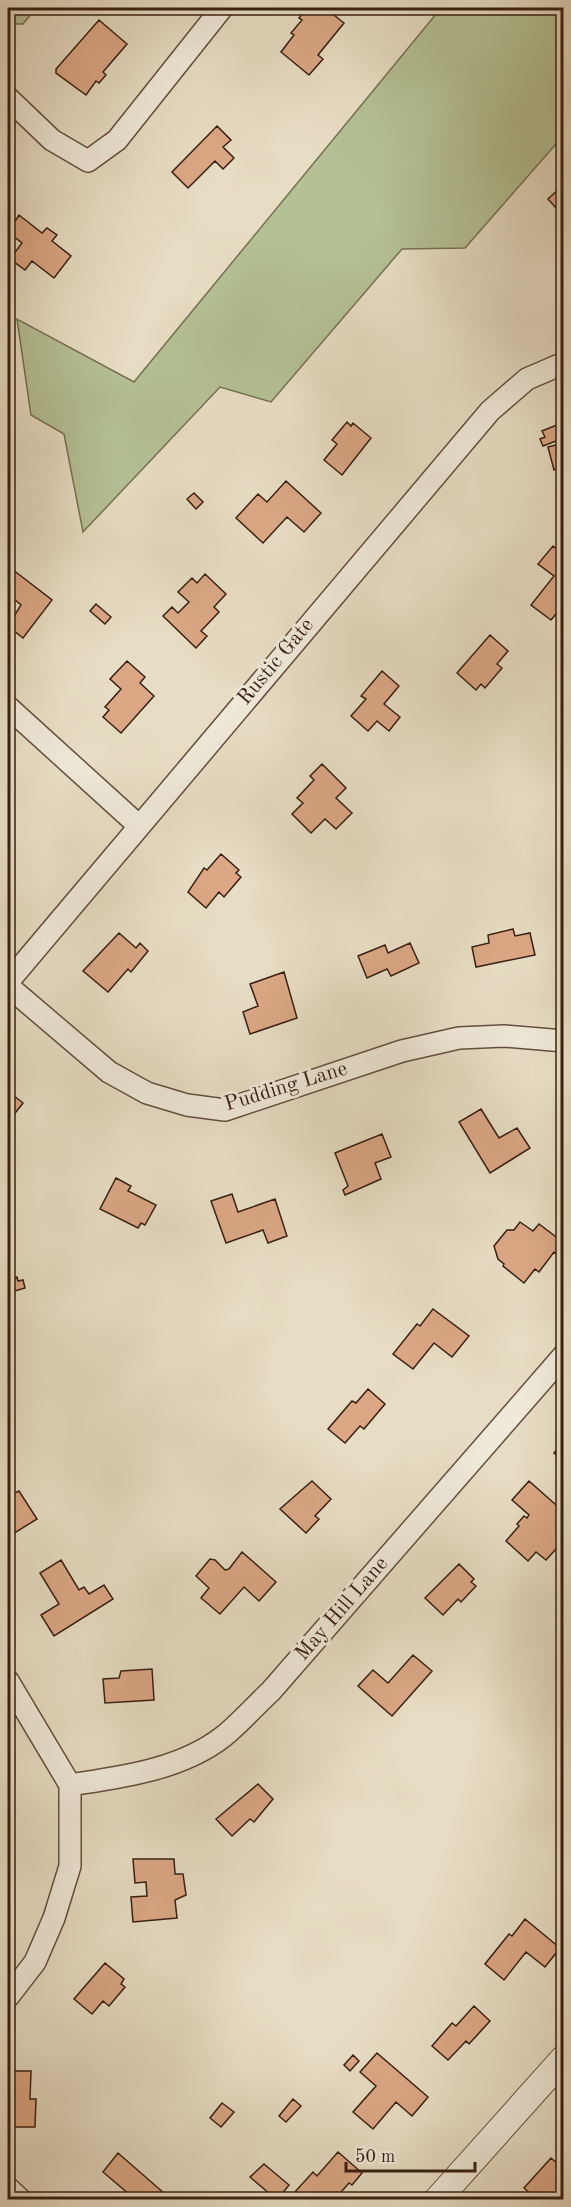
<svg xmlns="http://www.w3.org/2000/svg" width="571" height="2207" viewBox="0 0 571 2207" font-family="'Old Standard TT',serif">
  <rect width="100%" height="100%" fill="#e7ddc4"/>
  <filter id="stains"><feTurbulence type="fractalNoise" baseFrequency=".00333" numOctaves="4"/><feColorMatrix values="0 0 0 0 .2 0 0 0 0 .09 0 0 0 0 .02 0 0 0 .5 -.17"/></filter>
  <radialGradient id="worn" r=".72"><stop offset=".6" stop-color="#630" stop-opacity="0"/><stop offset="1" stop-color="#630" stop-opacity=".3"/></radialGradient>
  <!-- green -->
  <path fill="#b4c195" stroke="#767053" stroke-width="1.5" d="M8 8H36L23 24H8Z
    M441 8H563V136L465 248 402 249 271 402 220 387 83 532 64 434 31 415 17 319 134 382Z"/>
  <!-- building -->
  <path fill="#dba785" stroke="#381f11" stroke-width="1.5" d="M313 8H325L344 23 318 55 323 59 309 75 281 52 294 35 291 33 302 20 299 18 306 9 310 12Z
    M99 20 127 44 103 72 106 75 99 83 96 81 86 95 56 73V69Z
    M217 126 231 140 223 147 234 158 223 169 215 161 188 188 172 172Z
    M563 185 564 202 556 208 548 199Z
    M19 215 42 233 47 228 57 235 52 241 71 256 54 278 32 261 25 270 10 259 22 243 8 232Z
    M347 422 351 426 353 423 371 438 342 475 324 460 337 444 332 440Z
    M564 422V438L543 446 540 439 545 437 542 431Z
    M564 443V477H561L559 468 554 470 548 447Z
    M286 481 321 513 304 532 287 517 263 543 236 518 258 494 267 502Z
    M194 493 203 502 196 509 187 499Z
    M553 546 564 555V604L551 620 531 605 554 576 538 564Z
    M8 566 52 600 23 638 8 626 21 605 8 594Z
    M205 574 226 594 214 607 219 612 201 631 207 636 196 648 163 616 172 607 178 613 189 602 178 592 192 578 197 583Z
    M96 604 111 617 105 624 90 611Z
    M490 635 508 651 497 664 502 668 485 688 481 684 476 690 457 673Z
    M127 661 145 677 140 683 154 696 121 733 103 717 109 710 105 707 121 689 110 679Z
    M382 671 399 686 384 704 400 717 389 731 377 721 368 731 351 716 366 699 361 696Z
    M322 764 346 788 336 798 352 813 336 829 325 819 311 833 292 814 303 803 297 798 314 780 310 776Z
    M221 854 239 870 236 873 241 877 224 897 219 892 206 908 188 892 204 868 207 870Z
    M513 929 515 936 530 933 535 955 476 967 472 947 489 943 488 935Z
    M119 933 136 948 140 943 148 951 131 972 128 969 108 992 83 971Z
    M410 943 419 963 391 976 387 969 367 978 358 956 385 945 388 953Z
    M284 972 297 1018 250 1034 243 1012 258 1006 250 984Z
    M8 1091 23 1103 8 1122Z
    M481 1109 499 1138 517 1128 530 1148 490 1173 459 1122Z
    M382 1134 391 1157 375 1163 381 1179 345 1195 343 1190 348 1186 335 1153Z
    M116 1178 131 1186 128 1191 156 1205 145 1225 141 1223 138 1228 100 1209Z
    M232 1194 238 1212 275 1199 287 1236 268 1243 263 1230 226 1243 211 1201Z
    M520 1222 533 1231 539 1224 564 1243 558 1255 554 1252 539 1272 535 1269 524 1283 503 1266 504 1264 498 1259 494 1246 507 1230H514Z
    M17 1277 18 1281 23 1280 25 1288 8 1293V1280Z
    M433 1309 469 1336 452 1357 434 1343 413 1369 393 1354 417 1324 420 1326Z
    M368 1389 385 1404 364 1429 360 1426 345 1443 328 1429 352 1401 356 1403Z
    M564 1442V1462L554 1453Z
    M8 1480 15 1493 19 1491 37 1519 8 1537Z
    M312 1481 331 1499 315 1516 319 1519 306 1533 280 1509Z
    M529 1481 564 1512 561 1536 564 1553 556 1549 546 1560 536 1552 528 1561 506 1541 519 1526 517 1524 524 1516 527 1518 529 1515 512 1500Z
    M242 1552 276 1582 259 1601 244 1587 220 1614 201 1598 209 1588 196 1576 210 1559 215 1560 225 1570 229 1569Z
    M61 1560 79 1590 84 1587 89 1594 104 1585 113 1599 54 1636 41 1615 59 1604 40 1573Z
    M459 1564 474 1579 471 1582 476 1586 461 1602 458 1599 443 1615 425 1598Z
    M413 1655 432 1671 392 1716 358 1686 373 1670 388 1683Z
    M152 1669 154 1700 105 1703 103 1679 119 1678 121 1671Z
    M258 1784 273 1799 254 1822 250 1819 232 1836 216 1819Z
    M133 1859H174L175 1874H183L186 1895 175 1900 177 1918 133 1922 131 1897 147 1896 146 1882 135 1883Z
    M525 1919 560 1948 545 1967 526 1952 504 1980 485 1964 509 1934 512 1936Z
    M105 1963 124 1979 121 1984 125 1987 109 2006 103 2001 92 2014 74 1999Z
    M474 2006 490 2021 469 2044 466 2041 448 2060 432 2046 452 2023 456 2026Z
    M377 2053 428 2097 412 2116 396 2102 373 2129 353 2112 376 2086 360 2072Z
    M353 2055 359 2061 350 2071 344 2065Z
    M8 2071H31L30 2099H36L35 2127H13L14 2101H8Z
    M293 2099 301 2106 286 2122 279 2116Z
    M222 2103 234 2112 221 2127 210 2118Z
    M338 2152 362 2173 352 2185 349 2183 334 2200 328 2197 302 2200 294 2193 313 2172 317 2176Z
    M118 2153 165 2194 160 2200H127L130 2195 103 2172Z
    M551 2158 564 2169V2196L561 2200H527L532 2195 524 2188Z
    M264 2164 289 2185 277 2200 250 2177Z"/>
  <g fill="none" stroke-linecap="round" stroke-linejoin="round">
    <defs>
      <path id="minor" d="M8 98 52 140 88 161 117 140 222 8
        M8 707 138 825
        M8 982 490 411 527 379 564 363
        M8 986 109 1072 147 1093 187 1105 225 1110 402 1051 459 1038 504 1036 564 1041
        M8 1681 70 1785V1866L54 1918 35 1962 8 1997
        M70 1785C121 1777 181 1770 224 1736 240 1723 255 1706 271 1691L564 1355
        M8 2188 21 2200"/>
      <path id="tertiary" d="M437 2200 564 2058"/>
    </defs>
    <!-- minor casing -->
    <use href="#minor" stroke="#644e3e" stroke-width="24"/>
    <!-- tertiary casing -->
    <use href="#tertiary" stroke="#644e3e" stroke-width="28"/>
    <!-- minor -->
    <use href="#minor" stroke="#efe9d9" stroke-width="21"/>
    <!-- tertiary -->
    <use href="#tertiary" stroke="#efe9d9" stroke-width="26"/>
  </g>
  <g text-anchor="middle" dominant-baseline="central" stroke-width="6" stroke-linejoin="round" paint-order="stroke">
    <!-- street labels -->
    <g font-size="21" fill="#381f11" stroke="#efe9d9">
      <text transform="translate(276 662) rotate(-50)">Rustic Gate</text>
      <text transform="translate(286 1087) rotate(-17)">Pudding Lane</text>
      <text transform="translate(342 1609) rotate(-49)">May Hill Lane</text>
    </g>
  </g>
  <!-- margin -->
  <rect width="571" height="2207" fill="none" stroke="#e7ddc4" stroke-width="30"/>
  <rect x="9" y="9" width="553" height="2189" fill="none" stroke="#381f11" stroke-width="3"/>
  <rect x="15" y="15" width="541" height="2177" fill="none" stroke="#381f11" stroke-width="1.5"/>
  <!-- scale -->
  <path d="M346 2162v9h129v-9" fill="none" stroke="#381f11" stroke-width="3"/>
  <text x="355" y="2162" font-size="18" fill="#381f11" stroke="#efe9d9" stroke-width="4.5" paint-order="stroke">50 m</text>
  <rect width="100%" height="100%" filter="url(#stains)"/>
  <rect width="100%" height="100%" fill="url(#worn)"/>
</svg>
